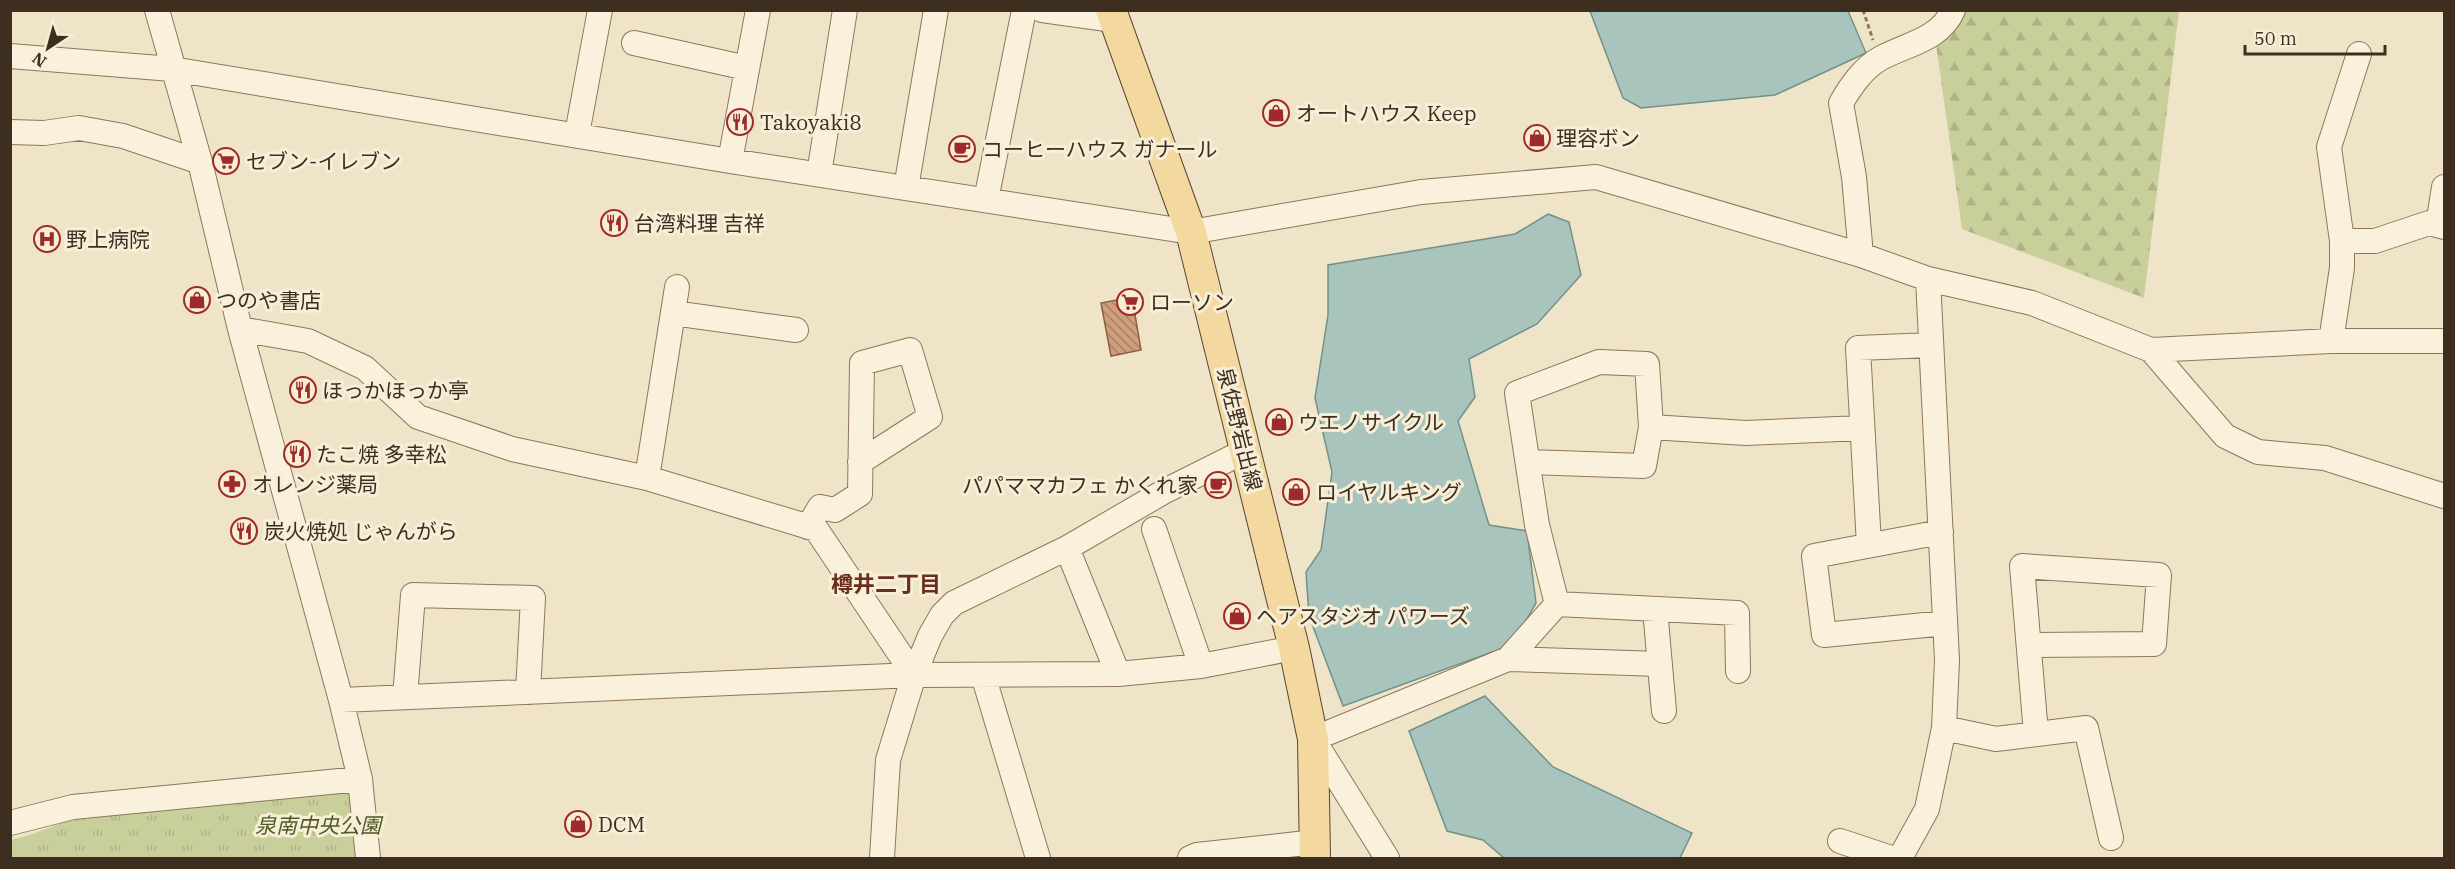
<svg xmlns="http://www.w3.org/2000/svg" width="2455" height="869" viewBox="0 0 2455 869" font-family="'IBM Plex Serif','Noto Sans JP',serif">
  <defs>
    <pattern id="grass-tufts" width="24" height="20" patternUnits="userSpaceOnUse" patternTransform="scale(1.5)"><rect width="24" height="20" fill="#c9cf9b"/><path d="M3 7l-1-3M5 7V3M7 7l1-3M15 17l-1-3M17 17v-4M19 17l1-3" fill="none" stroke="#aeb285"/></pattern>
    <pattern id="forest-firs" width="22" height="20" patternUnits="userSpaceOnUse" patternTransform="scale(1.5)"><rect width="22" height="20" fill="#c9cf9b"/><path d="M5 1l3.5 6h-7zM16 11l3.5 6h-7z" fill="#aeb285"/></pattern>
    <pattern id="building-back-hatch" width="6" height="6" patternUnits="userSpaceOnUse" patternTransform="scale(1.5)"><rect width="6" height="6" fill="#cf9f7d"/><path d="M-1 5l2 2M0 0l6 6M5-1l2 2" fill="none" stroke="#a98266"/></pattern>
  </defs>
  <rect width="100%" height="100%" fill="#f0e4c8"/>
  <!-- grass -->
  <path fill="url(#grass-tufts)" d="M349 787 358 858H11L10 840 27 836 67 821Z"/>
  <!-- forest -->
  <path fill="url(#forest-firs)" d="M1938 11H2179L2144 298 1962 229 1934 30Z"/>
  <!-- water -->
  <path fill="#a9c4bc" stroke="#6f938a" stroke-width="1.5" d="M1590 11H1848L1866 53 1775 95 1641 108 1623 98Z
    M1548 214 1569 222 1581 275 1537 324 1469 359 1475 397 1458 421 1489 525 1527 531 1536 603 1512 645 1343 706 1309 616 1306 572 1321 550 1332 472 1315 398 1328 315V265L1515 234Z
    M1485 696 1553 767 1692 833 1680 858H1504L1483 840 1447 831 1409 731Z"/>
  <!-- building -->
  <path fill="url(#building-back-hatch)" stroke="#8d5f41" stroke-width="1.5" d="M1132 297 1141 350 1111 356 1101 303Z"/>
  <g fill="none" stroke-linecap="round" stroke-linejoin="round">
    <defs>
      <path id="minor" d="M157 10 200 162 240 329 341 700 360 779 368 858
        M1042 10 1114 20
        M634 43 747 68
        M10 56 172 69 730 161 1191 232 1421 192 1596 177 1861 255 1928 279 2032 303 2151 350 2331 341H2444
        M10 132 44 133 79 128 123 136 200 162
        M577 134 600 10
        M730 161 758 10
        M819 174 845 10
        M906 188 936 10
        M986 200 1024 10
        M2438 225 2444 187
        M2342 241H2375L2429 223 2444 227
        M1861 255 1854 177 1841 103C1851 86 1863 68 1881 58 1907 44 1940 40 1953 10
        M673 313 796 330
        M240 329 308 341 365 368 418 417 512 449 647 478 816 529 914 675
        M2331 341 2342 268V241L2329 147 2359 54
        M2151 350 2225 436 2258 452 2325 458 2444 496
        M1651 427 1746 433 1862 428
        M647 478 677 287
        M808 527 820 507 835 510 860 494 862 363 910 350 930 417 860 462
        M1154 529 1201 666
        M1941 532 1814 556 1824 635 1945 623
        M1869 545 1858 348 1931 345
        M1067 548 1118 674
        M1557 604 1737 613 1738 671
        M1655 609 1664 711
        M2029 645 2154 644 2159 575 2022 566 2036 734
        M1508 659 1660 664
        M983 675 1038 858
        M405 697 413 595 533 598 528 692
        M341 700 914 675 1118 674 1201 666 1294 648
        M1944 728 1996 739 2086 728 2111 838
        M10 823 73 807 360 779
        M1840 841 1891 858
        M882 858 888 760 914 675 930 636 942 615 954 603 1067 548 1165 491 1245 451
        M1190 858 1197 855 1315 842
        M1387 858 1313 739 1508 659 1557 604 1537 525 1517 393 1599 362 1647 364 1651 427 1644 466 1529 462
        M1900 858 1927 809 1944 728 1947 660 1928 279"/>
      <path id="major" d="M1111 10 1191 232 1294 648 1313 739 1315 858"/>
    </defs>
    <!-- minor casing -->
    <use href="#minor" stroke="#8d765c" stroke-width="26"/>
    <!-- major casing -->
    <use href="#major" stroke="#5b4430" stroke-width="32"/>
    <!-- path -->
    <path stroke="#8d765c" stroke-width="3" stroke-dasharray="4.5 3" stroke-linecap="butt" d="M1863 10 1873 40"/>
    <!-- minor -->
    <use href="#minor" stroke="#faf1dc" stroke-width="24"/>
    <!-- major -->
    <use href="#major" stroke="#f3d9a0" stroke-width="30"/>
  </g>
  <!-- icons -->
  <defs>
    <symbol id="shop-ring" viewBox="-11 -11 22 22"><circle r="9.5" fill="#f7eed8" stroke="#9e2a2b" stroke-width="1.5"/><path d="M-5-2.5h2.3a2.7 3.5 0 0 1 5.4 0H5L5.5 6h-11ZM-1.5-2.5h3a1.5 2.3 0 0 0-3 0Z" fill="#9e2a2b"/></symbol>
    <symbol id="restaurant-ring" viewBox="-11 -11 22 22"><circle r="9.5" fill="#f7eed8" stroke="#9e2a2b" stroke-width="1.5"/><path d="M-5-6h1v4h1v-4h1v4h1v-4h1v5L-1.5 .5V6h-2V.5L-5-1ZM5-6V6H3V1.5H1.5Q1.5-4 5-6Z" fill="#9e2a2b"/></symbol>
    <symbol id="cafe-ring" viewBox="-11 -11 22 22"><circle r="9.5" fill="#f7eed8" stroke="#9e2a2b" stroke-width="1.5"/><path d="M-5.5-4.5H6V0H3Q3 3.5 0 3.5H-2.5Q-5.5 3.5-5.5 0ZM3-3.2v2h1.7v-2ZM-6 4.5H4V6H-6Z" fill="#9e2a2b"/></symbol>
    <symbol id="supermarket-ring" viewBox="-11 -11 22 22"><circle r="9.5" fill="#f7eed8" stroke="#9e2a2b" stroke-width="1.5"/><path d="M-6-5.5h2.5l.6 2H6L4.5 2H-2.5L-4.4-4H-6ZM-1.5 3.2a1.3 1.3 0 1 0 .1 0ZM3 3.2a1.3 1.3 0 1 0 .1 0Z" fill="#9e2a2b"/></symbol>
    <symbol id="hospital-ring" viewBox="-11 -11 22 22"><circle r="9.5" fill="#f7eed8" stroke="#9e2a2b" stroke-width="1.5"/><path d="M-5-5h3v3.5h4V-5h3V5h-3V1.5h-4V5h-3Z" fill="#9e2a2b"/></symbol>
    <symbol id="pharmacy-ring" viewBox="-11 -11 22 22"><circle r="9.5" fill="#f7eed8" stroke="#9e2a2b" stroke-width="1.5"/><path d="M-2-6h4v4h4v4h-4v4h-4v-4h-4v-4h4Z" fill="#9e2a2b"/></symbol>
  </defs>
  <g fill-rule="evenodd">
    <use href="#shop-ring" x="1261" y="98" width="30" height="30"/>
    <use href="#restaurant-ring" x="725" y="107" width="30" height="30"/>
    <use href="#shop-ring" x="1522" y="123" width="30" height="30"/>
    <use href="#cafe-ring" x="947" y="134" width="30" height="30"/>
    <use href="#supermarket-ring" x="211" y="146" width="30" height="30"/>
    <use href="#restaurant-ring" x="599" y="208" width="30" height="30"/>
    <use href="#hospital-ring" x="32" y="224" width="30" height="30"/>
    <use href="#shop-ring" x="182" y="285" width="30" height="30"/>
    <use href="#supermarket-ring" x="1115" y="287" width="30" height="30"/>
    <use href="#restaurant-ring" x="288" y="375" width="30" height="30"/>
    <use href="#shop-ring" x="1264" y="407" width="30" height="30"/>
    <use href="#restaurant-ring" x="282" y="439" width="30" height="30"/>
    <use href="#pharmacy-ring" x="217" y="469" width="30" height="30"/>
    <use href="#cafe-ring" x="1203" y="470" width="30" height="30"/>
    <use href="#shop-ring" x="1281" y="477" width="30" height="30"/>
    <use href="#restaurant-ring" x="229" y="516" width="30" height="30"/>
    <use href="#shop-ring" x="1222" y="601" width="30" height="30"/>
    <use href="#shop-ring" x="563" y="809" width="30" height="30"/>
  </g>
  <g text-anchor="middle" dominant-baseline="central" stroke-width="6" stroke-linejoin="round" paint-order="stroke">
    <!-- poi labels -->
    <g font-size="21" fill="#3d2e20" stroke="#f7eed8" text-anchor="start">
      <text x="1296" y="113">オートハウス Keep</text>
      <text x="760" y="122">Takoyaki8</text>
      <text x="1556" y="138">理容ボン</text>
      <text x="982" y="149">コーヒーハウス ガナール</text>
      <text x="246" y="161">セブン-イレブン</text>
      <text x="634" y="223">台湾料理 吉祥</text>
      <text x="66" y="239">野上病院</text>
      <text x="216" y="300">つのや書店</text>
      <text x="1150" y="302">ローソン</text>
      <text x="322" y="390">ほっかほっか亭</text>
      <text x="1298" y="422">ウエノサイクル</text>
      <text x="316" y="454">たこ焼 多幸松</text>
      <text x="252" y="484">オレンジ薬局</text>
      <text x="1198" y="485" text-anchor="end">パパママカフェ かくれ家</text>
      <text x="1316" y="492">ロイヤルキング</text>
      <text x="264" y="531">炭火焼処 じゃんがら</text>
      <text x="1256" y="616">ヘアスタジオ パワーズ</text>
      <text x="598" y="824">DCM</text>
    </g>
    <!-- street labels -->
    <g font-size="21" fill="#3d2e20" stroke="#f7eed8">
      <text transform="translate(1240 429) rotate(76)">泉佐野岩出線</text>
    </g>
    <!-- park labels -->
    <g font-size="21" font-style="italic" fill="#4d5a26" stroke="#f7eed8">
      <text x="318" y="825">泉南中央公園</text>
    </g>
    <!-- neighbourhood labels -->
    <g font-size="22" font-weight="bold" fill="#6b2e1e" stroke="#f7eed8">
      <text x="886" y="583">樽井二丁目</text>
    </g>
  </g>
  <!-- border -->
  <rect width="2455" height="869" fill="none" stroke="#3d2e20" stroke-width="24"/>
  <!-- north arrow -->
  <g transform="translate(48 48) rotate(216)" stroke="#f7eed8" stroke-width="4.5" paint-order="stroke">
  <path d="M0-4.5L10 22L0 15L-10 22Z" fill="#3d2e20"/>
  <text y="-9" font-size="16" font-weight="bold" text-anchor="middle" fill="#3d2e20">N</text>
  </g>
  <!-- scale -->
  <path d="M2245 45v9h140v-9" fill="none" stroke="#3d2e20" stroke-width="3"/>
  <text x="2254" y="45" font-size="18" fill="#3d2e20" stroke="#f7eed8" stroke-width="4.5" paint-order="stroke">50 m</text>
</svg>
